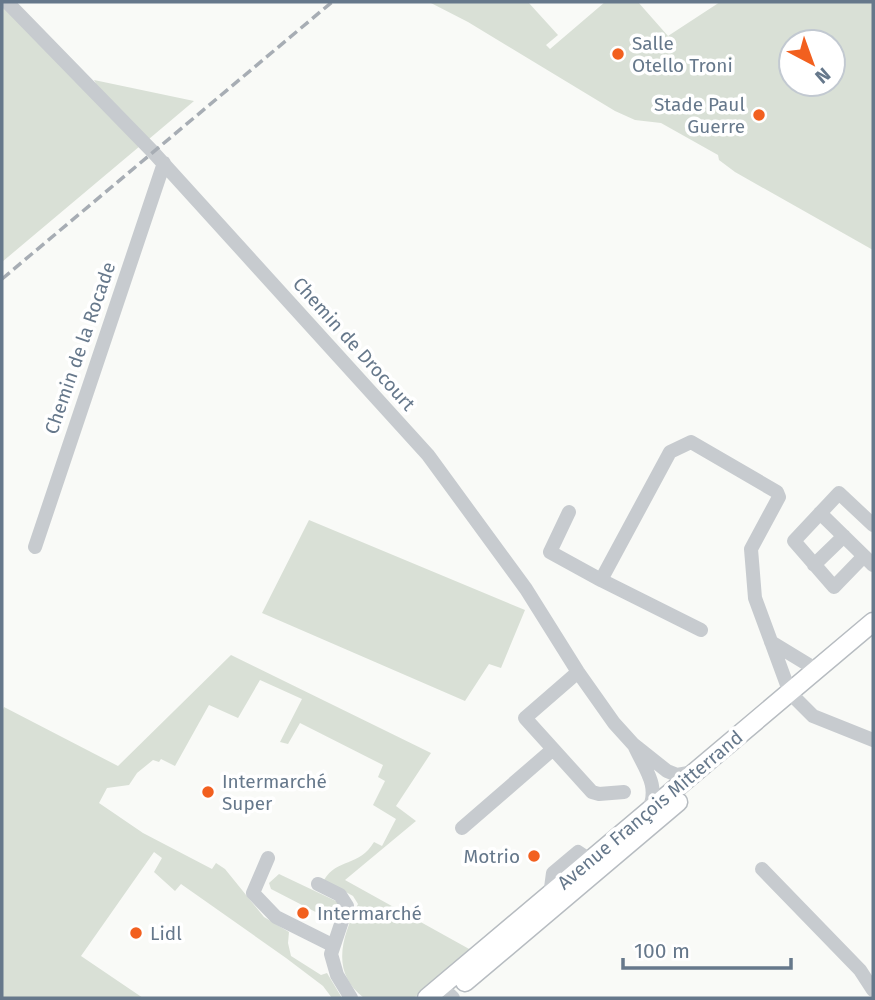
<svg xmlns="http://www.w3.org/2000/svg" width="875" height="1000" viewBox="0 0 875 1000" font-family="'Fira Sans',sans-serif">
  <rect width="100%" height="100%" fill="#f9faf7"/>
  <!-- green -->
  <path fill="#d9e0d6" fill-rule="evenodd" d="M2 2 140 146 2 262Z
    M429 2H528L558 35 546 45 550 49 605 2H638L668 36 720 2H873V250L735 172 719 160 718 155 661 123 635 120 615 111 468 22ZM791 42H833V84H791Z
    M94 80 194 101 149 139 100 91Z
    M309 520 525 610 501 668 489 664 465 701 262 613Z
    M231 655 431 753 396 806 416 821 345 880 471 950 414 998H364C330 972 342 937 358 904L353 896 324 880C337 858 359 867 374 842L382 846 396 819 373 805 385 781 378 777 383 765 300 723 288 744 280 742 302 699 260 680 238 718 209 705 175 766 161 759 159 762 153 760 137 773 129 785 107 788 99 803 143 833 212 869 216 863 225 869 264 917 289 932 288 943 291 956 321 975 327 973 342 998H332L323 986 286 958 181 884 175 891 154 872 162 858 154 852 81 956 143 998H2V712L4 707 118 766Z
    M279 874 338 902 340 907 335 922 271 889 269 883Z"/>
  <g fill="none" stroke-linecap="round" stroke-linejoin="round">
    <defs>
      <path id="major" d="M465 982 678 802
        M427 998 873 622"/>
    </defs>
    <!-- major casing -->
    <use href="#major" stroke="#b7bcc1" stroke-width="21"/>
    <!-- minor -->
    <path stroke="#c7cbcf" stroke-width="14" d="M7 2 153 152 428 455 526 589 578 672 614 723 633 744 667 771 677 775 694 772
      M569 512 550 552 601 580 670 452 691 442 777 492 779 497 751 549 755 598 790 693 813 716 873 740
      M820 513 864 556
      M873 525 839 493 794 541 834 587 864 556 873 565
      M35 547 164 163
      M814 565 844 536
      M601 580 701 630
      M771 642 817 670
      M578 672 525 718 592 792 599 794 624 792
      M634 745C644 768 661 786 648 811
      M462 828 552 750
      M268 858 253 893 276 917 332 945
      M762 869 860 970 873 990
      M318 884 340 895 347 906 331 954 337 975 351 998
      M554 891 551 888 553 873 578 852 590 860
      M450 995 453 998"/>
    <!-- major -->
    <use href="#major" stroke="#fff" stroke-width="18"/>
    <!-- rail -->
    <path stroke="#a7adb4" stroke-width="3.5" stroke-dasharray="10 5" stroke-linecap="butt" d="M2 279 332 2"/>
  </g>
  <!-- markers -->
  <g fill="#f2601f" stroke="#fff" stroke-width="2.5">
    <circle cx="618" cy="54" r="7"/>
    <circle cx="759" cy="115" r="7"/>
    <circle cx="208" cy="792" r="7"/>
    <circle cx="534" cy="856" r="7"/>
    <circle cx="303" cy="913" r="7"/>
    <circle cx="136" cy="933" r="7"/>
  </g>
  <g text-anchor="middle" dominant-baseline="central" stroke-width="7" stroke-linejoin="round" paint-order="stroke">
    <!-- poi labels -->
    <g font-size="19" fill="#66788b" stroke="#fff" text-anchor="start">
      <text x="632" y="43">Salle<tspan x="632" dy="22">Otello Troni</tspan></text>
      <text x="745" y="104" text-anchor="end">Stade Paul<tspan x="745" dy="22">Guerre</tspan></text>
      <text x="222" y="781">Intermarché<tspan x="222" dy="22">Super</tspan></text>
      <text x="520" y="856" text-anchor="end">Motrio</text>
      <text x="317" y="913">Intermarché</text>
      <text x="150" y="933">Lidl</text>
    </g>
    <!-- street labels -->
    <g font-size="19" fill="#66788b" stroke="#fff">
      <text transform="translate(354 344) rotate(48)">Chemin de Drocourt</text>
      <text transform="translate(80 348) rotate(-71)">Chemin de la Rocade</text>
      <text transform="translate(650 810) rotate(-40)">Avenue François Mitterrand</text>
    </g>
  </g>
  <!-- border -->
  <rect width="875" height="1000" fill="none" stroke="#66788b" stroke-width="7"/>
  <!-- north arrow -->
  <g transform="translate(812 63) rotate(139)"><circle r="33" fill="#ffffff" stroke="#c2c9d1" stroke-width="2"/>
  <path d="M0-5L12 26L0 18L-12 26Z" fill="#f2601f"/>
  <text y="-10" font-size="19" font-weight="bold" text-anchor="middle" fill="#66788b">N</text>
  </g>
  <!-- scale -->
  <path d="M623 958v10h168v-10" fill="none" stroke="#66788b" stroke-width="3.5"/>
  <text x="634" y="958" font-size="21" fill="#66788b" stroke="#ffffff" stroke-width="5" paint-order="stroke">100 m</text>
</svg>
